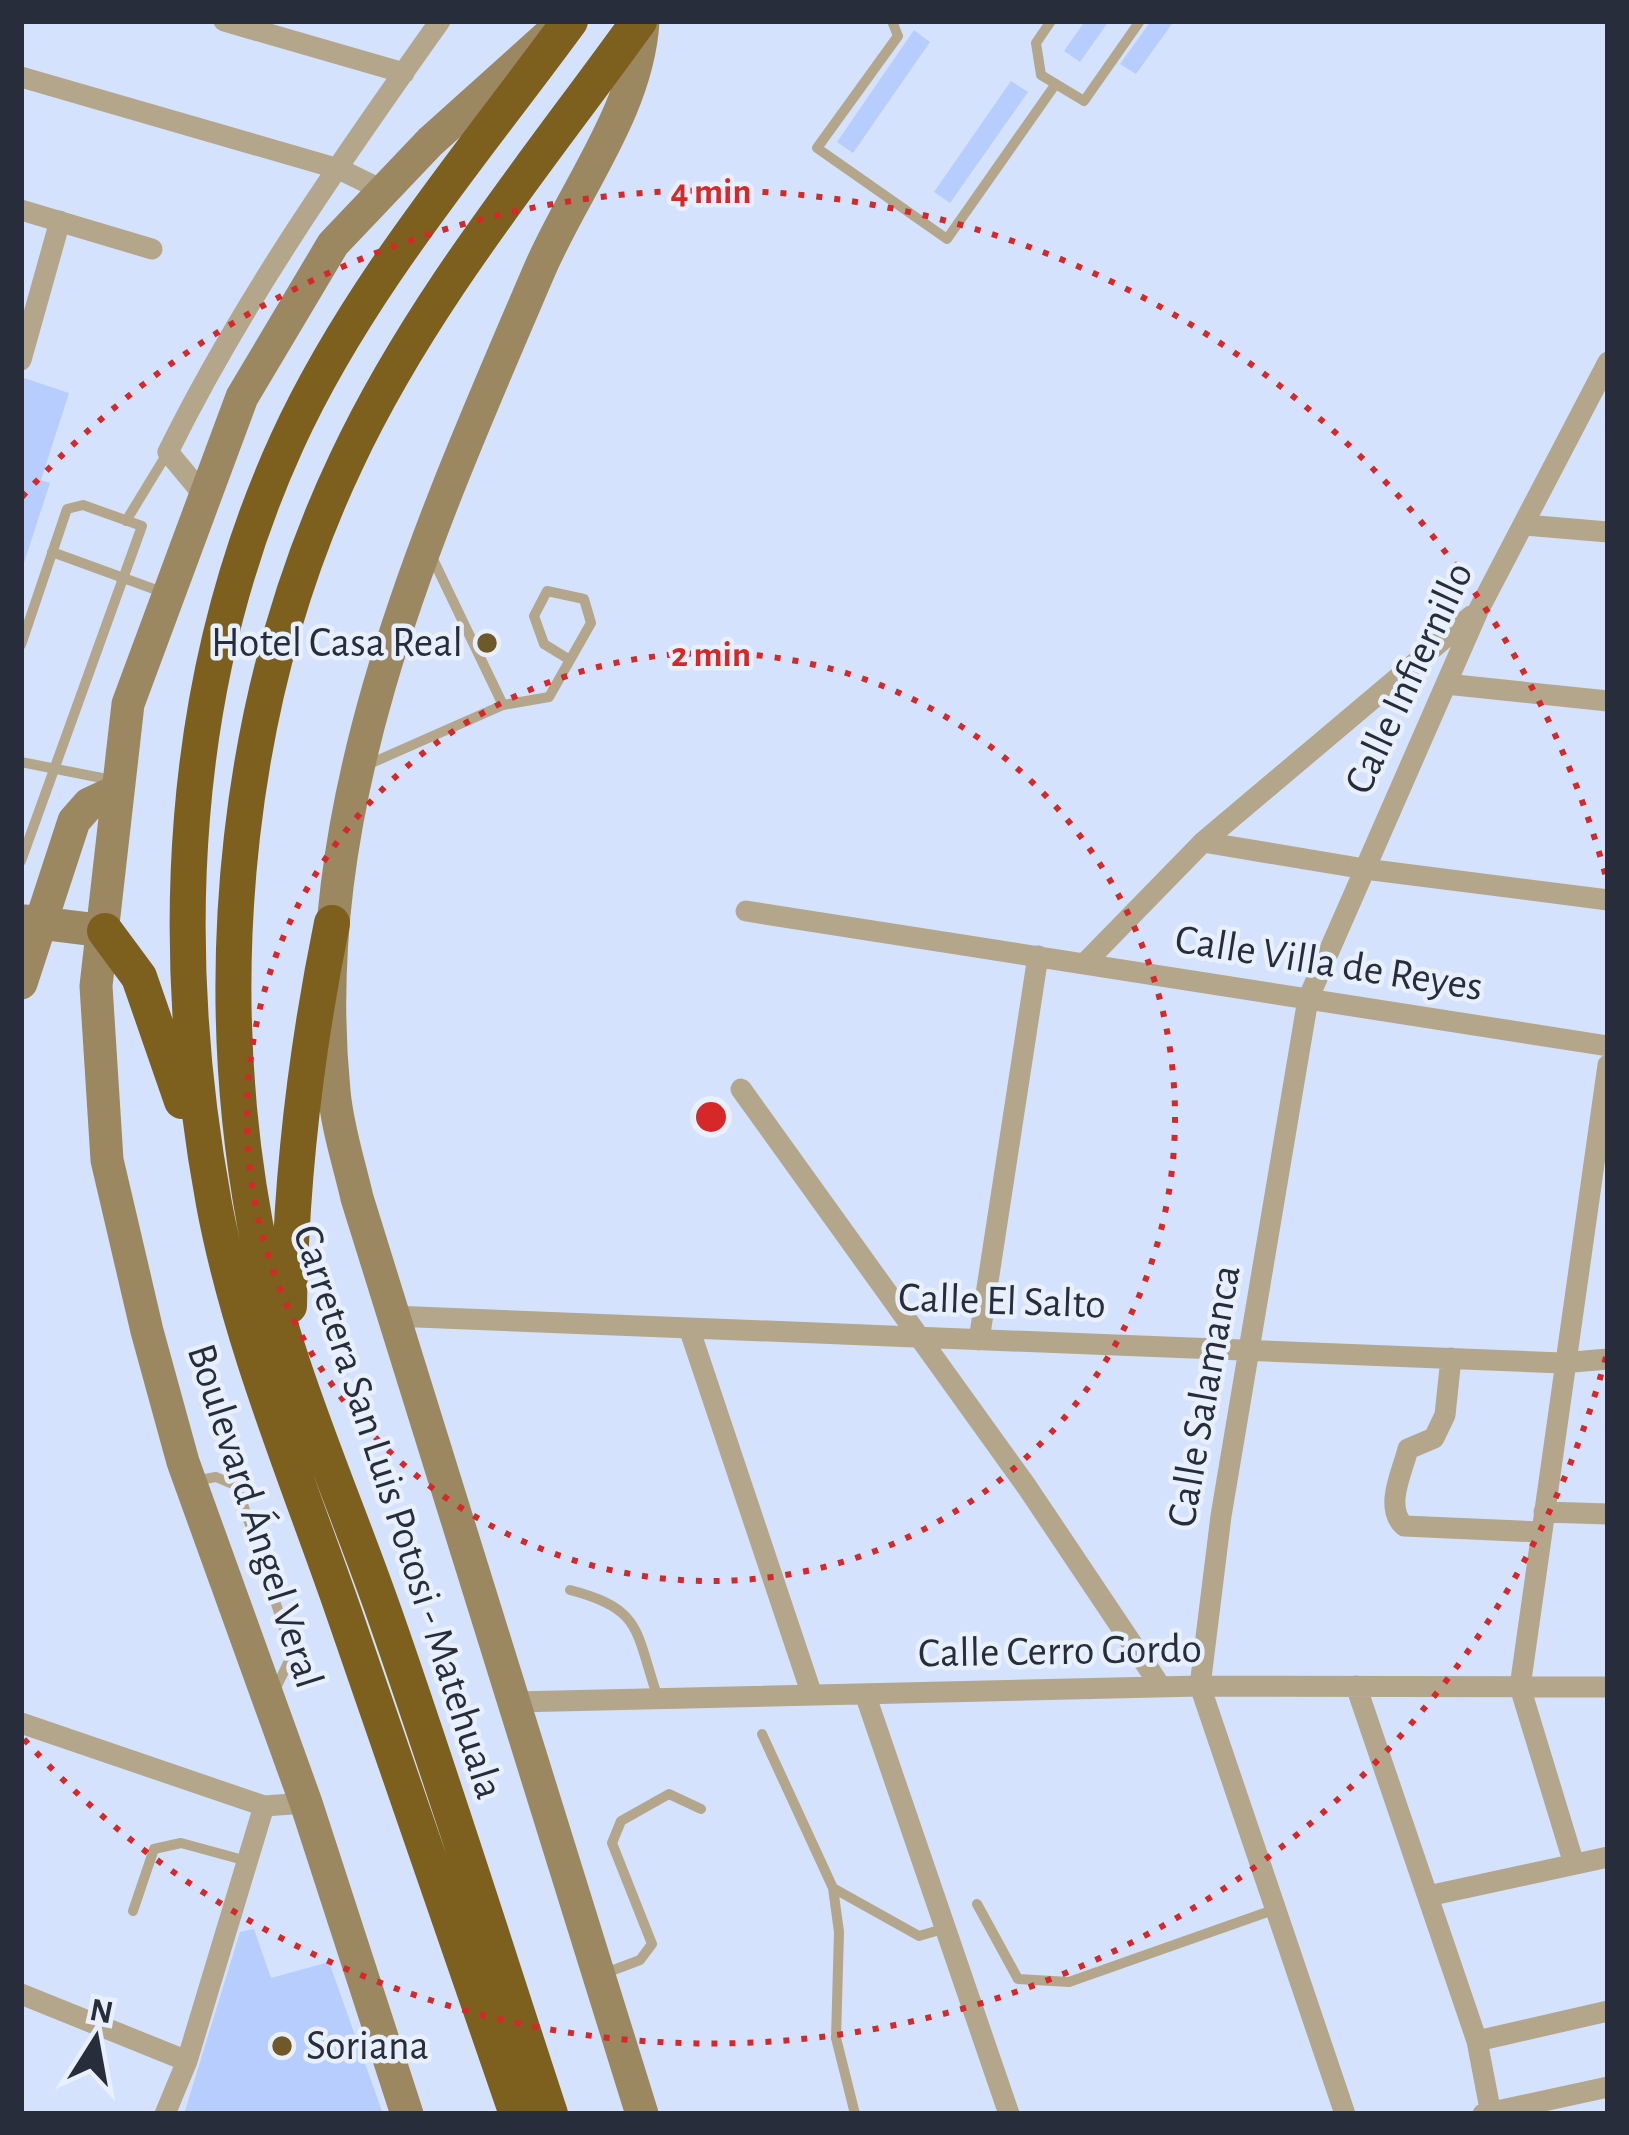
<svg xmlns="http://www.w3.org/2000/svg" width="1629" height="2135" viewBox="0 0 1629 2135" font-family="'Alegreya Sans',sans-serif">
  <rect width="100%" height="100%" fill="#d4e2fe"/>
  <!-- building -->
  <path fill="#b6cdfd" d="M1085 21H1109L1080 62 1064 51Z
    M1151 21H1174L1136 74 1120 64Z
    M914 30 930 42 853 153 837 142Z
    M1011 81 1028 92 950 203 934 192Z
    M21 377 69 393 41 480 50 483 22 569Z
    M254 1929 271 1978 329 1962 383 2114H184L240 1932Z"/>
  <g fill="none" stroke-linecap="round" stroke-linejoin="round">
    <!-- lane -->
    <path stroke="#b3a68b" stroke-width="10" d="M892 21 898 36 817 148 947 239 1055 85
      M1051 21 1036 43 1041 75 1084 101 1140 21
      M126 521 168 452
      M52 552 162 592
      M21 645 67 509 83 505 142 526 21 861
      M503 705 549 697 591 623 584 599 547 591 534 616 544 644 570 660
      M21 762 112 780
      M367 765 503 705 430 553
      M194 1481 216 1477 237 1486 288 1640 289 1661 274 1692
      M570 1590C644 1609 635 1632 658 1698
      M762 1734 833 1888 919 1936 946 1928
      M833 1888 839 1932 836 2038 855 2114
      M977 1904 1018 1979 1069 1982 1276 1909
      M133 1911 154 1849 181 1843 247 1861
      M603 1974 640 1960 652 1944 612 1843 621 1821 669 1794 701 1809"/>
    <!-- street -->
    <path stroke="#b3a68b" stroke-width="21" d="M224 21 404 73
      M21 77 339 169 382 190
      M21 210 152 249
      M21 360 60 221
      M202 493 168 452C243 300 342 159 440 21
      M1525 525 1608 532
      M1446 684 1608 701
      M1203 842 1365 869 1608 900
      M746 911 1608 1046
      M1084 964 1203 842 1471 616
      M741 1089 1027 1487 1161 1687
      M392 1316 1562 1363 1608 1359
      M689 1328 812 1695
      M979 1340 1038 956
      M1451 1358 1445 1415 1434 1438 1408 1449C1402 1473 1384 1507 1404 1526L1540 1532
      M1544 1512 1608 1514
      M1356 1686 1477 2041 1491 2114
      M865 1694 1009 2114
      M514 1702 1200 1686 1608 1687
      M21 1723 264 1806 306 1803
      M1574 1864 1520 1687 1608 1065
      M1428 1896 1608 1857
      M21 1994 187 2061
      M1477 2041 1608 2011
      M165 2114 187 2061 264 1806
      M1345 2114 1200 1686 1221 1516 1308 999 1478 611 1608 362
      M1483 2114 1608 2087"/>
    <!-- secondary -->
    <path stroke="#9c8860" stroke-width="33" d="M24 921 105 931
      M21 983 74 821 89 804 117 791
      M407 2114 306 1803 183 1462 147 1331 107 1160 96 986 128 704 242 397 333 244 430 142 549 35
      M642 2114 357 1198C349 1163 337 1127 334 1091 305 802 428 530 539 271 573 191 638 110 643 21"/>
    <!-- highway -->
    <path stroke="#7d601e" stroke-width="36" d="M105 931 139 977 182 1101
      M289 1306C291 1176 306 1050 332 923
      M517 2114C460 1947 402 1780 344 1613 298 1480 240 1343 214 1204 167 949 178 681 287 442 357 289 471 156 570 21
      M550 2114C496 1950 444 1784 387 1621 342 1491 281 1360 255 1224 209 974 236 694 346 462 421 302 536 164 639 21"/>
  </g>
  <!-- distance rings -->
  <g fill="none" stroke="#d62828" stroke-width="6" stroke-dasharray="6 12">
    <circle cx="711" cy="1117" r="464"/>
    <path d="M1606 1357A927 927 0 0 1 22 1737M22 497A927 927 0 0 1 1606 877"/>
  </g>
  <!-- markers -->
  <g fill="#6f5928" stroke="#e8effd" stroke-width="4.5">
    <circle cx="487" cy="643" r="12"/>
    <circle cx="282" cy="2046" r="12"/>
  </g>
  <g text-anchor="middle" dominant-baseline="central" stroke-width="9" stroke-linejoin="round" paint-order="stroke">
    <!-- poi labels -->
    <g font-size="42" fill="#272d3a" stroke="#e8effd" text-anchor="end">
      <text x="463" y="643">Hotel Casa Real</text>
      <text x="306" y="2046" text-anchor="start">Soriana</text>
    </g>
    <!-- street labels -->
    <g font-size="42" fill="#272d3a" stroke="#e8effd">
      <text transform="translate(1409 678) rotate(-65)">Calle Infiernillo</text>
      <text transform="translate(1329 963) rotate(9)">Calle Villa de Reyes</text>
      <text transform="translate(1002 1301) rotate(2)">Calle El Salto</text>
      <text transform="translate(1204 1396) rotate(-80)">Calle Salamanca</text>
      <text transform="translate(398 1512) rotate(72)">Carretera San Luis Potosi - Matehuala</text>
      <text transform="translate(255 1516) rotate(72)">Boulevard Ángel Veral</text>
      <text transform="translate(1060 1651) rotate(-1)">Calle Cerro Gordo</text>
    </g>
  </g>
  <circle cx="711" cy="1117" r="18" fill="#d62828" stroke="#e8effd" stroke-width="6"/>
  <g font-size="36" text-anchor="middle" font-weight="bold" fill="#d62828" stroke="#e8effd" stroke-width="9" stroke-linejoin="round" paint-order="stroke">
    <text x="711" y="203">4 min</text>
    <text x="711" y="666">2 min</text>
  </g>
  <!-- border -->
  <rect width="1629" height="2135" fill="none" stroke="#272d3a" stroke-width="48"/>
  <!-- north arrow -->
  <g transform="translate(96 2039) rotate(11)" stroke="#e8effd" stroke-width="9" paint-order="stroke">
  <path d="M0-9L21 45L0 30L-21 45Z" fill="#272d3a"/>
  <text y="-18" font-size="33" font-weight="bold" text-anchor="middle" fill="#272d3a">N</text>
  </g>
</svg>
